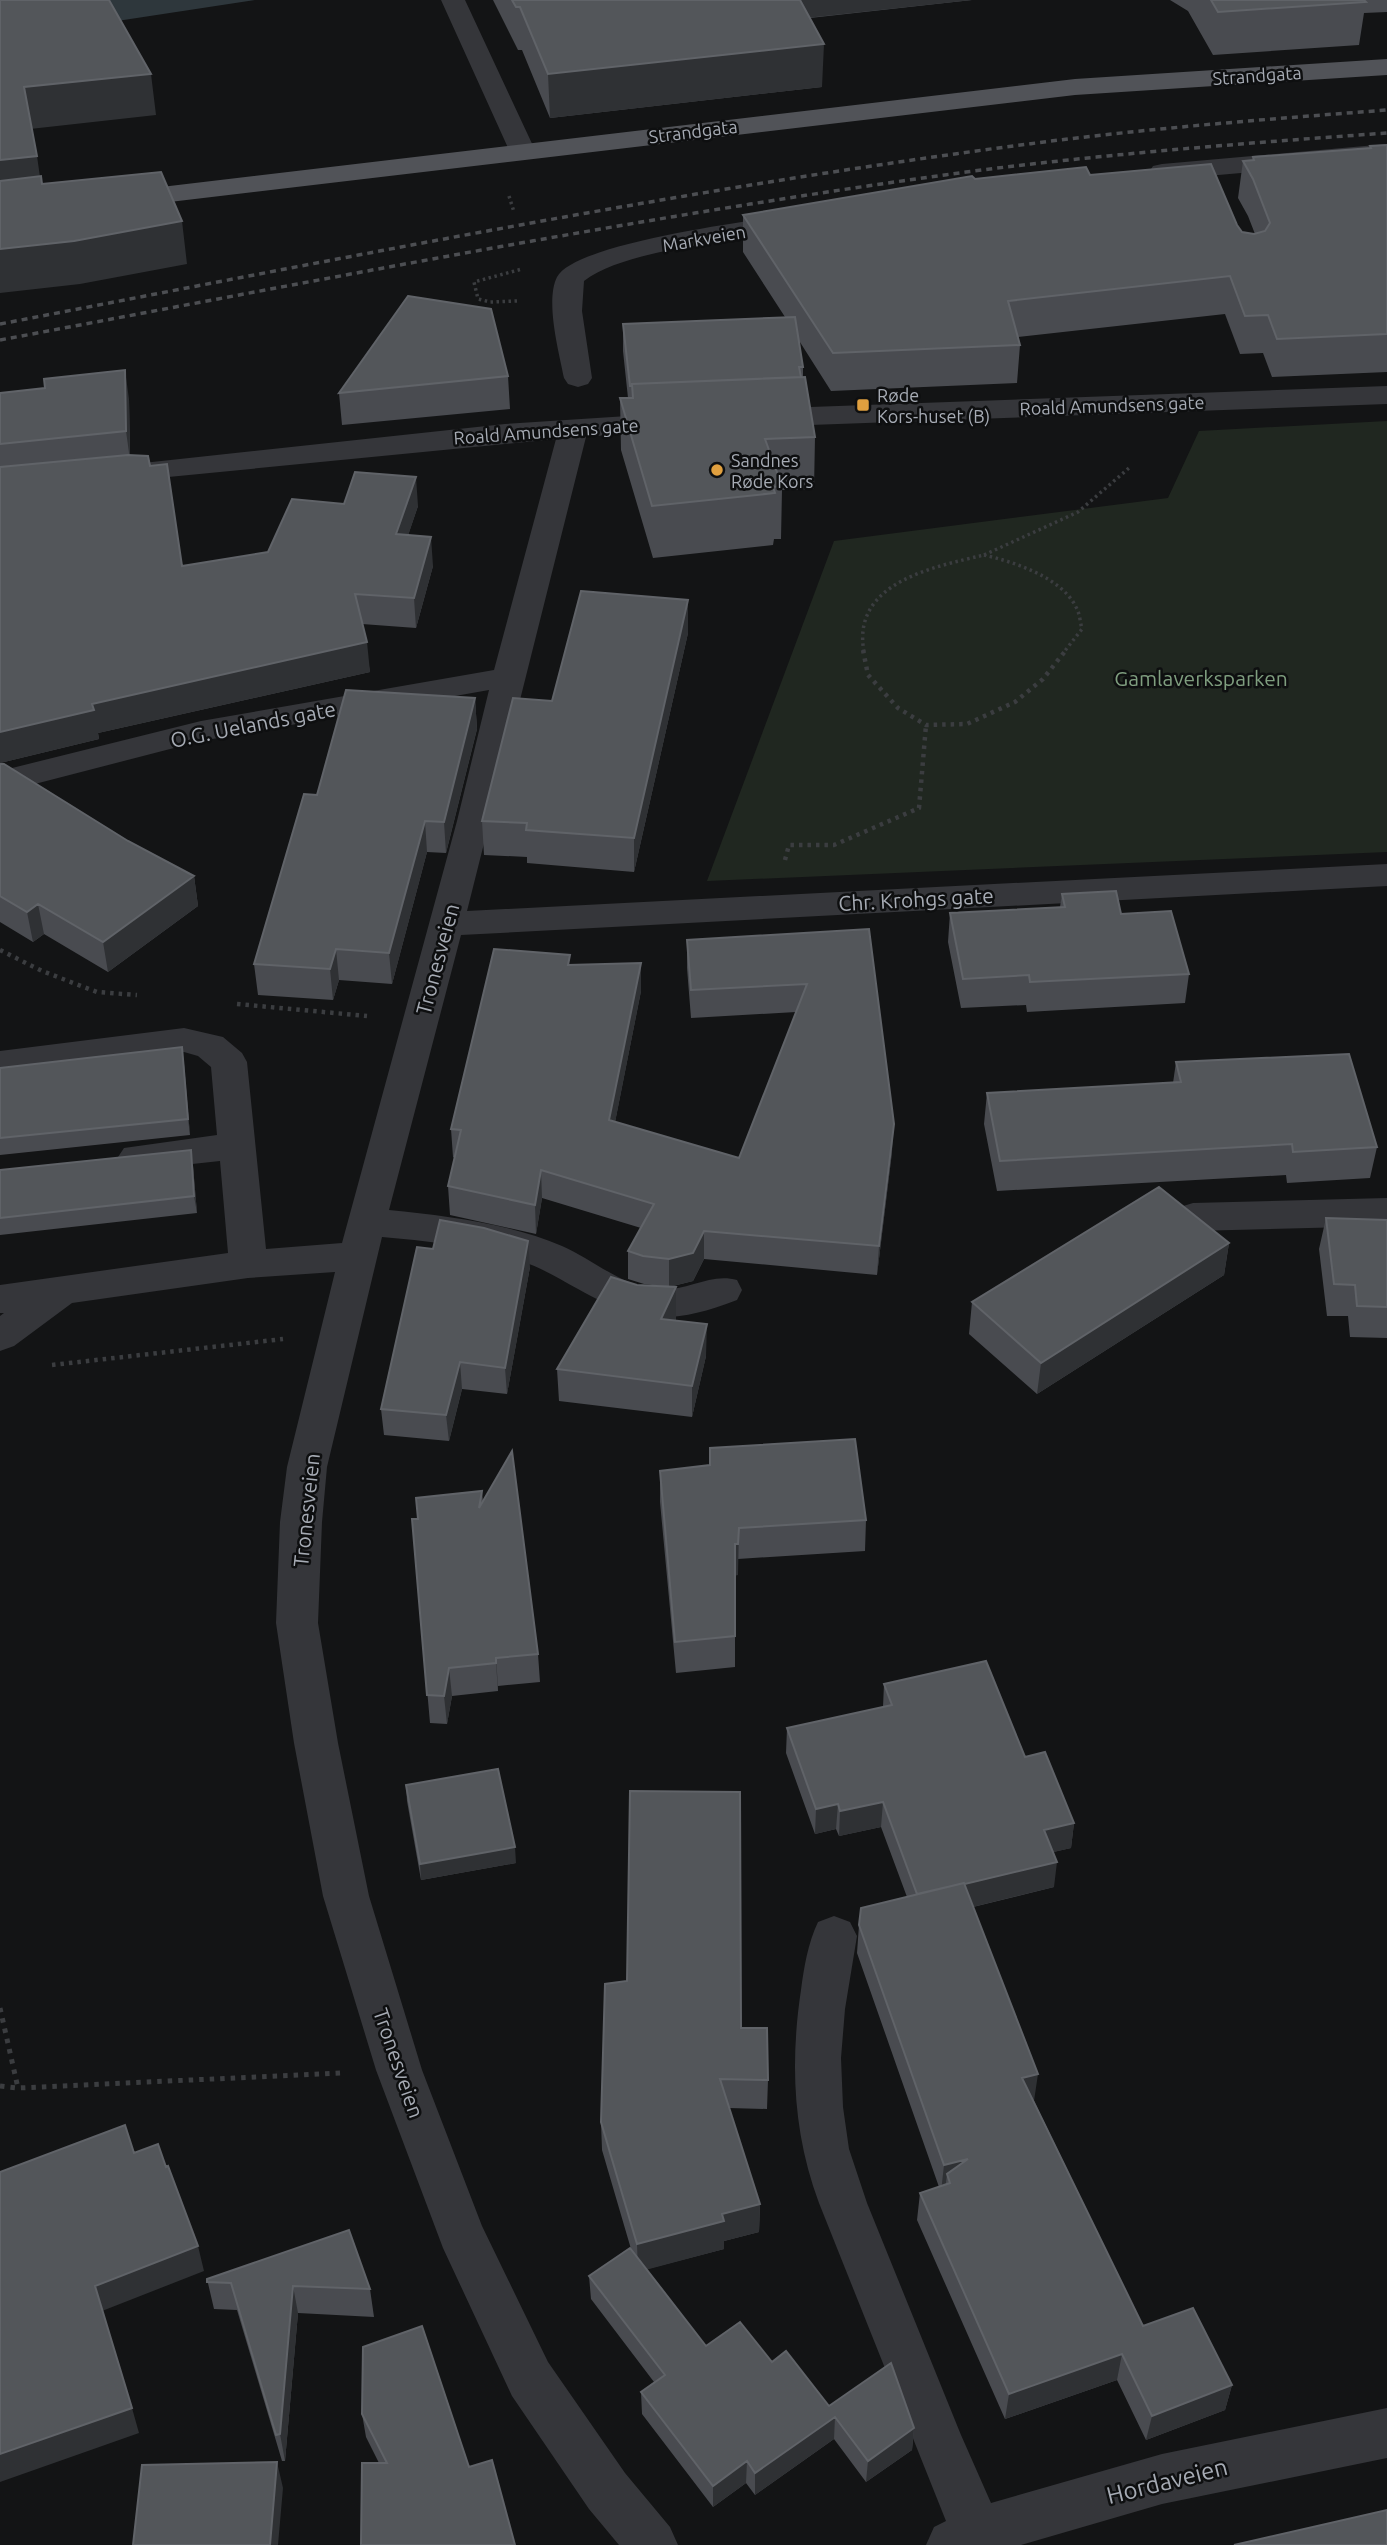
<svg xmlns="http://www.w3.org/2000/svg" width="1387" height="2545" viewBox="0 0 1387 2545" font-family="Ubuntu,sans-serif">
  <rect width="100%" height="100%" fill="#131415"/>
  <!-- green -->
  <path fill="#202720" d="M1387 421V852L707 881 834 541 1168 498 1199 431Z"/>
  <!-- water -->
  <path fill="#2e373c" d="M0 0H255L104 23Z"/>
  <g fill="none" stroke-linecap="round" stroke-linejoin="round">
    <!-- path-far2 -->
    <path stroke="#3b3d40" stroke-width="3.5" stroke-dasharray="2.5 3.5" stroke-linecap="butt" d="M509 196 514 212
      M517 301 490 302 478 299 474 282 522 269
      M984 555C1014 562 1061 577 1076 607 1080 614 1080 622 1082 629L1064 652
      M984 555 1078 512 1129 468
      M864 652C851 582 934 567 984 555"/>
    <!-- path-far1 -->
    <path stroke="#3b3d40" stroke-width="4.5" stroke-dasharray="3.5 5" stroke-linecap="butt" d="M863 650 868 675 898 708 926 725 967 724 1015 702 1043 679 1066 650
      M785 860 789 845H834L919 808 926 725
      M0 950 42 971 97 992 137 995
      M237 1004 367 1016
      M52 1365 283 1339"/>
    <!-- path -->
    <path stroke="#3b3d40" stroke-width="5" stroke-dasharray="4.5 6" stroke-linecap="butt" d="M0 2008 18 2088
      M0 2086 18 2088 342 2073"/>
    <!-- minor -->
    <path fill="#35363a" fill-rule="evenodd" d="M441 0H465L535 150 531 156 522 158 513 156 509 150Z
      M1387 144V160L1162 180 1153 178 1149 172 1153 166 1162 164Z
      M794 214 804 216 808 222 804 228C745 242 630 246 584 281L582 311 592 378 588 384 578 387 568 384 564 378C559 352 545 301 557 277 575 243 752 221 794 214Z
      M1387 386V404L758 427 748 424 743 418 748 412 758 409Z
      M674 413 684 416 689 422 684 428 586 437 467 911 1387 864V886L461 935 389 1210C447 1216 508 1223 562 1246 589 1258 614 1279 643 1287 680 1298 707 1271 737 1280L742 1290 737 1300C671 1325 640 1324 578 1289 559 1279 541 1267 520 1261 476 1246 428 1241 382 1237L327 1467 322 1522 318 1623 338 1743 369 1896 422 2070 482 2226 548 2362 625 2473 670 2527 678 2545H619L589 2509 512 2396 443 2248 376 2070 323 1896 294 1743 276 1623 280 1522 287 1467 335 1272 248 1278 72 1303 14 1346 0 1351V1316L4 1313H0V1285L228 1253 220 1161 137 1170 124 1166 118 1157 124 1148 217 1135 211 1067 198 1056 184 1052 0 1077V1051L184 1028 223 1037 242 1053 247 1062 266 1249 342 1243 457 821 489 690 201 741 0 793V771L201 721 494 670 556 439 117 482 106 479 102 473 106 467 505 424Z
      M1387 1198V1226L1193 1231 1180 1227 1174 1217 1180 1207 1193 1203Z
      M834 1916 850 1922 857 1936 845 2009 841 2058 843 2107 849 2149 867 2203 961 2435 991 2503 1162 2454 1387 2408V2458L1162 2504 1021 2545H926L934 2527 946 2521 819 2203C793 2133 790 2063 801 1990 804 1967 808 1943 818 1922Z"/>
    <!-- major -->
    <path fill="#515358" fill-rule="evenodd" d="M1387 59V75L1075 95 119 208 109 206 105 200 109 194 119 192 1075 79Z"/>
    <!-- rail -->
    <path stroke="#4c4e52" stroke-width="3.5" stroke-dasharray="6 5" stroke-linecap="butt" d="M0 324C344 258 688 188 1036 143 1152 128 1270 119 1387 110
      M0 340C321 280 642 216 966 172 1106 154 1246 143 1387 133"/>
  </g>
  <!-- wall -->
  <path fill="#494b50" d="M493 0H972L810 18 822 87 550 118 522 50H518Z
    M1170 0H1387V12L1364 13 1359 45 1213 55 1188 11Z
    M1387 145V372L1272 377 1263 353 1240 354 1225 314 1018 337 1020 345 1017 383 831 391 798 339 803 367V377L815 437 814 489 782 490 781 539H774L773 545 653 558 621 450 620 398H628L623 351V324L785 317 743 252V215L975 179 1090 175 1237 225 1242 232 1255 234 1248 216 1238 198 1243 161 1252 160 1253 157 1370 148V146Z
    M508 376 510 409 342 425 339 393Z
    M0 393 129 399 130 455 150 466 182 566 268 552 344 504 418 506 408 535 433 566 416 628 362 624 370 672 98 733 99 739 0 763Z
    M688 600V633L634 872 527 863V857L484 855 482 821 552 701Z
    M475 698 477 729 446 853 427 852 392 984 339 980 333 1000 258 995 254 964 317 795Z
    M0 764 128 841 194 876 198 906 108 972 44 934 33 942 0 922Z
    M1062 894 1121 914 1189 974 1185 1003 1027 1012 1026 1005 961 1008 948 942 950 913 1060 907Z
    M869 929 892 1152 877 1275 704 1259 693 1281 669 1287 644 1284 628 1279V1251L641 1228 542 1198 536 1234 450 1215 448 1186 455 1158 453 1157 451 1129 571 965 641 963V991L615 1122 739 1158 796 1012 691 1018 687 968V940Z
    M1176 1062 1377 1147 1370 1178 1287 1183 1286 1175 997 1191 984 1124 987 1093 1173 1083Z
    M184 1064 190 1135 0 1155V1068Z
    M193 1166 197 1213 0 1235V1170Z
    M1326 1218 1387 1220V1338L1350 1337 1348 1316H1327L1319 1249Z
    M1229 1243 1224 1275 1037 1394 969 1334 972 1302Z
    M530 1267 507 1394 462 1389 449 1441 384 1435 381 1409Z
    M676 1319V1320L706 1356 692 1417 559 1401 557 1369Z
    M660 1471 866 1520 865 1551 738 1559V1575H735V1667L676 1673 660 1502Z
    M482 1491 483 1502 538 1654 540 1682 498 1686V1691L452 1696 447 1724 430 1723 412 1519H418Z
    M884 1684 1025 1757 1074 1823 1071 1848 1053 1852 1054 1887 973 1907 1034 2101 1143 2326 1232 2385 1225 2410 1146 2440 1117 2380 1005 2419 917 2220 920 2193 939 2187 857 1953 859 1925 907 1897 881 1827 839 1836 836 1829 815 1834 786 1753 787 1728 883 1707Z
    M406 1785 516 1863 421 1880 407 1801Z
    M741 2028 768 2080 767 2109 729 2108 760 2204 759 2232 724 2241V2249L647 2269 706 2346 772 2362 829 2406 914 2428 912 2450 866 2482 834 2439 755 2495 746 2483 713 2507 642 2414 641 2392 654 2382 591 2299 589 2276 631 2249 602 2150 601 2122Z
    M207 2279 370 2289 374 2317 298 2313 285 2461H282L237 2310 214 2309Z
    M362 2414 469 2467 515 2545 379 2463 366 2437Z"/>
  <!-- shaded-wall -->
  <path fill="#2f3134" d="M788 0H972L788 20Z
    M824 44 822 87 550 118 548 74Z
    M151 74 156 115 30 129 24 87Z
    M37 156 43 198 0 203V160Z
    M182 221 187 264 80 284 0 293V249Z
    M125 370 129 399 130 460 126 431Z
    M416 477 418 506 399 563 396 534Z
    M431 537 433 566 416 628 414 598Z
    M688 600V633L634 872V838Z
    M367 642 370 672 98 733 99 739 0 763V732L92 704Z
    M475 698 477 729 446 853 444 822Z
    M425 821 427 852 392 984 389 953Z
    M194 876 198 906 108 972 103 942Z
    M38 904 44 934 33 942 27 912Z
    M336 949 339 980 333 1000 330 969Z
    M641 963V991L610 1148 609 1120Z
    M182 1047 184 1064 190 1135 188 1119Z
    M894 1124 892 1152 877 1275 879 1246Z
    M191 1150 193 1166 197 1213 194 1196Z
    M541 1170 542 1198 536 1234 535 1205Z
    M704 1231V1259L693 1281 669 1287V1259Z
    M528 1241 530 1267 507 1394 505 1368Z
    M1229 1243 1224 1275 1037 1394 1041 1363Z
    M676 1287V1319L662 1350 661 1319Z
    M707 1324 706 1356 692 1417V1386Z
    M460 1362 462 1389 449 1441 446 1415Z
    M739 1528 738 1575 734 1576 735 1544Z
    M496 1658 498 1686V1691L496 1663Z
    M449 1668 452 1696 447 1724 444 1696Z
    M883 1802 881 1827 839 1836 840 1811Z
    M838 1804 836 1829 815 1834 816 1809Z
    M1074 1823 1071 1848 1041 1855 1044 1830Z
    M515 1847 516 1863 421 1880 420 1864Z
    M1057 1862 1054 1887 916 1921 918 1896Z
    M1038 2074 1034 2101 1022 2078Z
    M968 2159 947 2174 945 2191 941 2192 944 2165Z
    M760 2204 759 2232 724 2241V2249L638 2272 637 2244 722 2214Z
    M198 2246 204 2271 102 2311 95 2286Z
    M293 2286 298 2313 285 2461 280 2434Z
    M1122 2354 1117 2380 1005 2419 1009 2394Z
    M1232 2385 1225 2410 1146 2440 1152 2416Z
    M132 2408 139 2433 0 2482V2454Z
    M835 2417 834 2439 755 2495V2473Z
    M914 2428 912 2450 866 2482 868 2461Z
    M747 2461 746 2483 713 2507V2486Z
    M277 2462 283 2488 278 2545H270Z"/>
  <!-- building -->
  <path fill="#53565a" stroke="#606368" stroke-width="2" d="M0 0H109L151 74 24 87 37 156 0 160Z
    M512 0H800L824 44 548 74 520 7H516Z
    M1211 0H1364L1366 2 1218 12Z
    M1387 145V334L1277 339 1268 315 1245 316 1230 276 1008 301 1020 345 833 353 743 215 972 176 975 179 1086 167 1090 175 1211 164 1237 225 1242 232 1254 234 1265 231 1270 223 1253 179 1243 161 1254 160 1253 157 1371 148 1370 146Z
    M161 172 182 221 74 241 0 249V181L41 176 42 184Z
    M408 296 491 309 508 376 339 393Z
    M795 317 803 367H799L801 377 632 384V386H630L623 324Z
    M125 370 126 431 0 444V393L45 388 44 379Z
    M805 377 815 437 765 439 782 486 773 487 775 493 652 506 620 398H633L632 384Z
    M128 455 148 456 150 466 167 464 182 566 268 552 292 499 344 504 355 472 416 477 396 534 431 537 414 598 355 594 367 642 92 704 94 710 0 732V467Z
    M581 591 688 600 634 838 526 830 527 823 482 821 513 698 552 701Z
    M346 690 475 698 444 822 425 821 389 953 336 949 330 969 254 964 304 794 317 795Z
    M0 764H4L128 841 194 876 103 942 38 904 27 912 0 896Z
    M1116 891 1121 914 1171 911 1189 974 1030 982 1029 975 963 979 950 913 1065 907 1062 894Z
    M869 929 894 1124 879 1246 704 1231 693 1253 669 1259 643 1256 628 1251 654 1204 541 1170 535 1205 448 1186 461 1130 451 1129 494 949 570 955 568 965 641 963 609 1120 739 1158 807 984 691 990 687 940Z
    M182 1047 188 1119 0 1138V1068Z
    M1349 1054 1377 1147 1293 1152 1292 1144 1000 1161 987 1093 1181 1082 1176 1062Z
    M191 1150 194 1196 0 1218V1170Z
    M1159 1187 1229 1243 1041 1363 972 1302Z
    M1326 1218 1387 1220V1307L1357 1306 1355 1285 1334 1284Z
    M440 1220 484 1228 528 1241 505 1368 460 1362 446 1415 381 1409 417 1247 433 1249Z
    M611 1277 637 1285 676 1287 661 1319 707 1324 692 1386 557 1369Z
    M855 1439 866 1520 739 1528 738 1544H735V1636L675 1642 660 1471 710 1465V1448Z
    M512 1451 538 1654 496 1658V1663L449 1668 444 1696 427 1695 412 1519H418L416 1498 482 1491 479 1508Z
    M986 1661 1025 1757 1045 1752 1074 1823 1044 1830 1057 1862 965 1884 964 1883 917 1894 883 1802 840 1811 838 1804 816 1809 787 1728 892 1705 884 1684Z
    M498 1769 515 1847 420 1864 406 1785Z
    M630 1791 740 1792 741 2028H767L768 2080 720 2079 760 2204 722 2214 724 2221 637 2244 601 2122 605 1984 627 1981Z
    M964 1883 1038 2074 1022 2078 1143 2326 1193 2308 1232 2385 1152 2416 1122 2354 1009 2394 920 2193 950 2183 947 2174 968 2159 944 2165 859 1925 861 1908Z
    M125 2125 134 2153 158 2144 166 2167 168 2166 198 2246 95 2286 132 2408 0 2454V2172Z
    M349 2230 370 2289 293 2286 280 2434 276 2435 231 2283 207 2282V2279Z
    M630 2248 706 2346 740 2322 772 2362 786 2351 829 2406 891 2363 914 2428 868 2461 835 2417 755 2473 747 2461 713 2486 641 2392 665 2375 589 2276Z
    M422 2326 469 2467 492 2460 515 2545H361L362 2463H387L362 2414 363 2347Z
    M277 2462 270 2545H133L142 2465Z
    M1387 2510V2545H1234Z"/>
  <!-- markers -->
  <g fill="#e1a03f" stroke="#0e0f10" stroke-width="2.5">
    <rect x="856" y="398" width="14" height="14" rx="3.5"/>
    <circle cx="717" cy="470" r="7"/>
  </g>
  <g text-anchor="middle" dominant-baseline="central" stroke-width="5" stroke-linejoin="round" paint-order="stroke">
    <!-- far-street labels -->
    <g font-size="18" fill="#a6abb4" stroke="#0e0f10">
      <text transform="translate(1257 75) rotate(-4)">Strandgata</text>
      <text transform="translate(693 131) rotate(-7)">Strandgata</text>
      <text transform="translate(704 238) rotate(-10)">Markveien</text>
      <text transform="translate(1112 405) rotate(-2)">Roald Amundsens gate</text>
      <text transform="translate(546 431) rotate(-4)">Roald Amundsens gate</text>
    </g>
    <!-- far-poi labels -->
    <g font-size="18" fill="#a6abb4" stroke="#0e0f10" text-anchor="start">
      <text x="877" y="395">Røde<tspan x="877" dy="21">Kors-huset (B)</tspan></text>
      <text x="731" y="460">Sandnes<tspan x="731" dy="21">Røde Kors</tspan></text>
    </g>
    <!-- park labels -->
    <g font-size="21" fill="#7f9e7f" stroke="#0e0f10">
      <text x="1201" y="678">Gamlaverksparken</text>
    </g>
    <!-- street labels -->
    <g font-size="21" fill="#a6abb4" stroke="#0e0f10">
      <text transform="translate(253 724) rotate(-11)">O.G. Uelands gate</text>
      <text transform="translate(916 899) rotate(-3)">Chr. Krohgs gate</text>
      <text transform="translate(437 959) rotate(-75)">Tronesveien</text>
      <text transform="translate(306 1510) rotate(-84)">Tronesveien</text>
      <text transform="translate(399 2063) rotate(71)">Tronesveien</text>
    </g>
    <!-- near-street labels -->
    <g font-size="24" fill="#a6abb4" stroke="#0e0f10">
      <text transform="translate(1167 2481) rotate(-14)">Hordaveien</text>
    </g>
  </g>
</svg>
